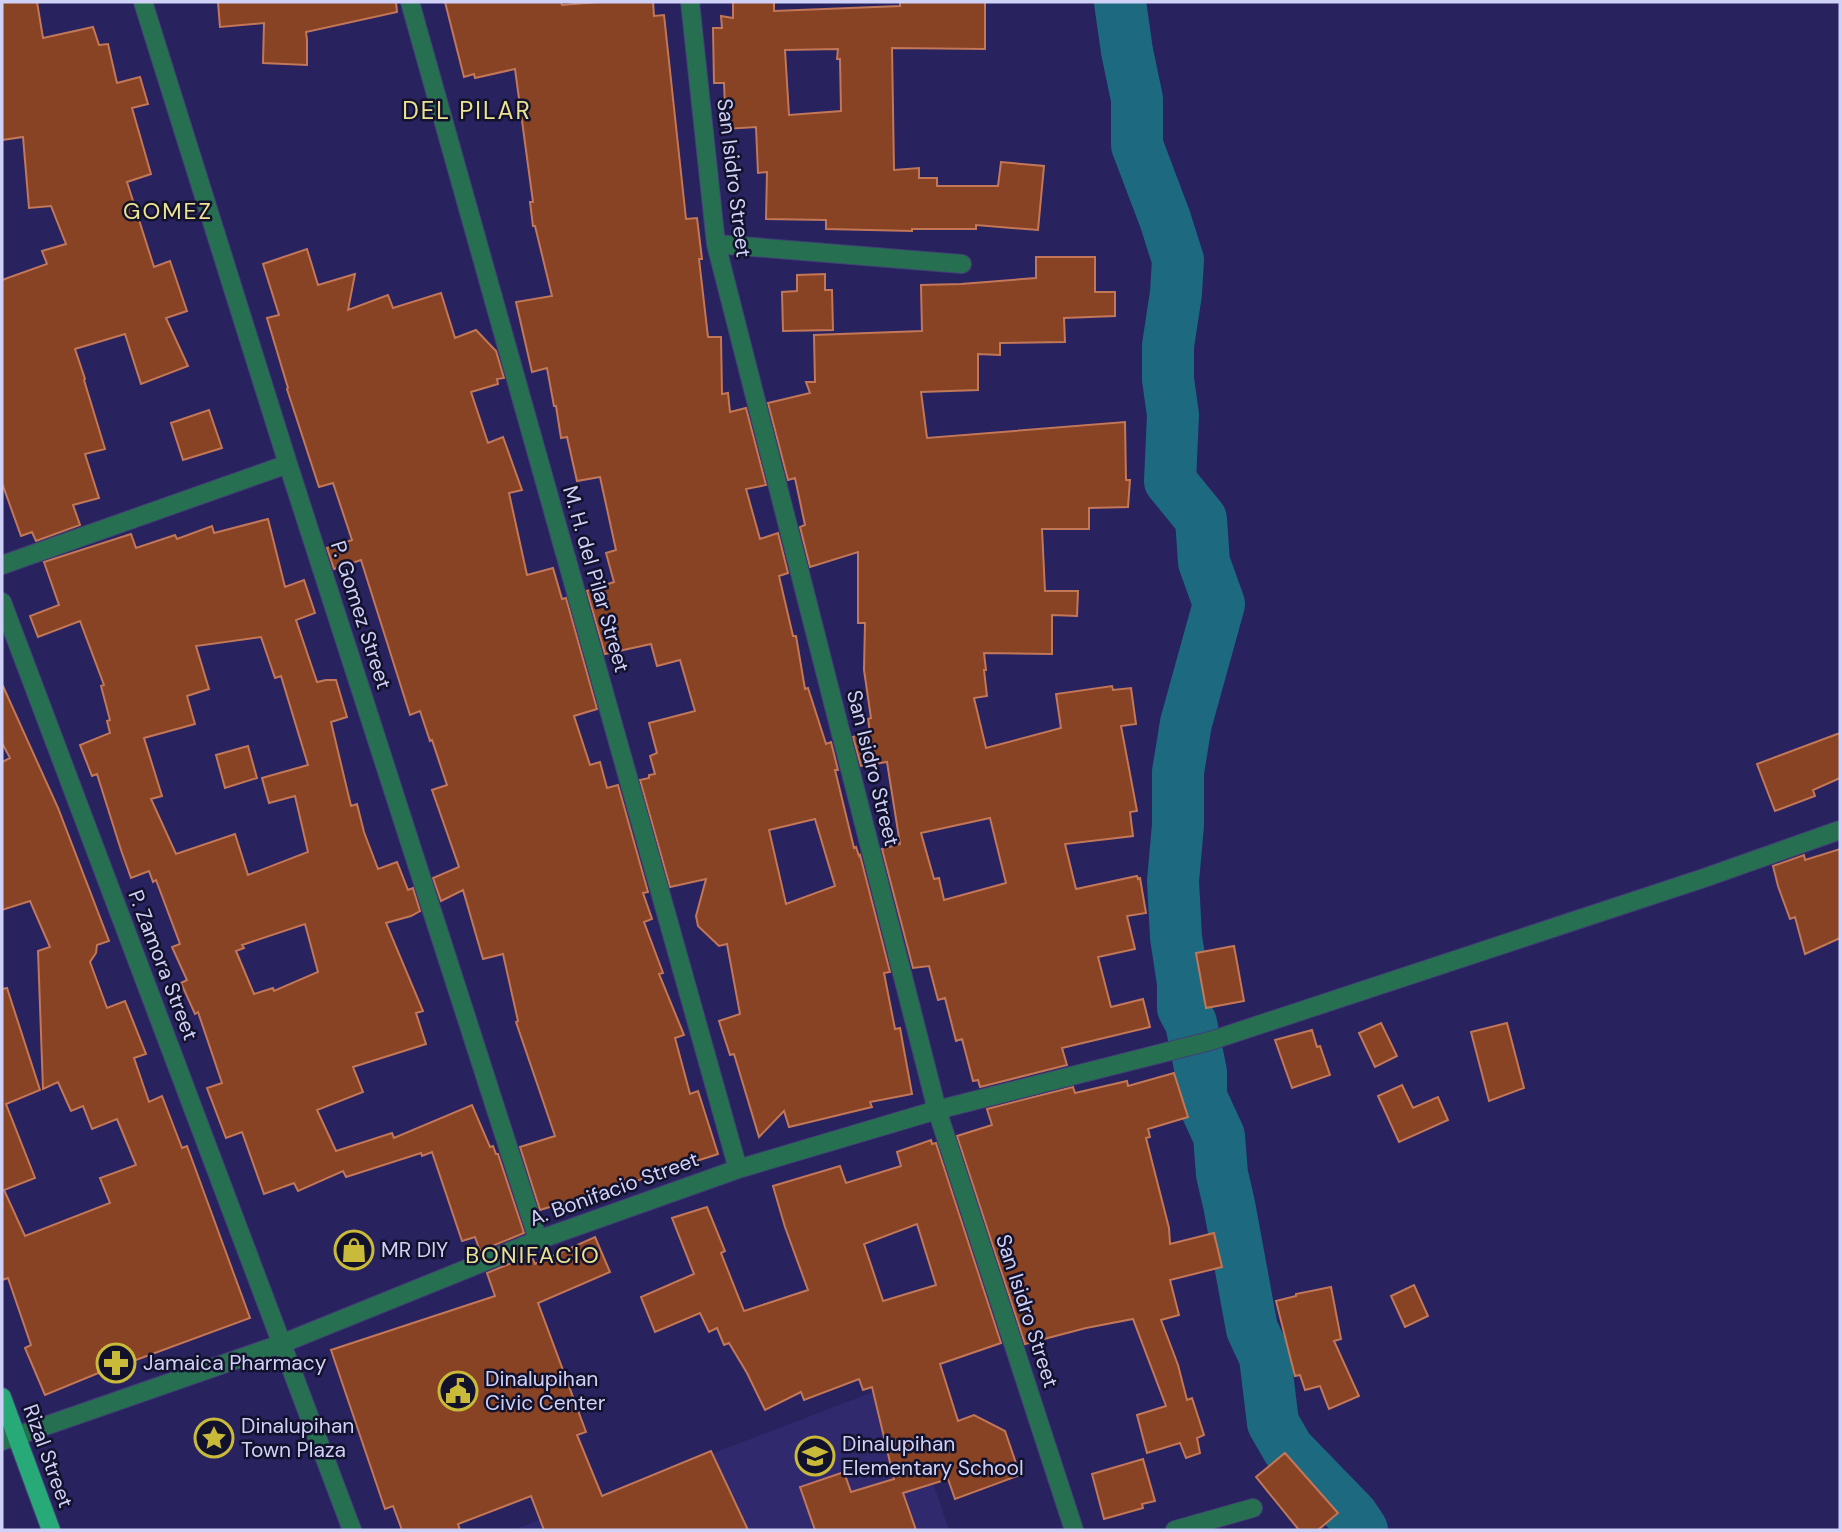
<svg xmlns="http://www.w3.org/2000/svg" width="1842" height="1532" viewBox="0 0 1842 1532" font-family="'DM Sans',sans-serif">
  <rect width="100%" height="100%" fill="#28225f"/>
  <!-- built -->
  <path fill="#30296d" d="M899 1382 949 1530H513Z"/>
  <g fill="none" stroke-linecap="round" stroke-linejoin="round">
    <!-- river -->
    <path stroke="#1c6980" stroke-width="52" d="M1120 2 1127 51 1137 99V145L1165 219 1178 260 1176 293 1168 346V379L1173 415 1170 481 1201 519 1204 562 1219 604 1186 723 1178 772V825L1173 881 1176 937 1183 983V1008L1191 1023 1201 1072V1097L1219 1136 1222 1174 1229 1204 1252 1329 1265 1357 1273 1423 1288 1449 1352 1515 1362 1530"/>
  </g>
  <!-- building -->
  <path fill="#884224" stroke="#c27758" stroke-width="2" fill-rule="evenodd" d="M2 2H37L43 38 93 27 99 45 108 44 117 83 140 77 148 104 132 108 151 174 127 182 154 267 170 261 187 311 166 318 188 366 141 384 125 334 75 349 85 379 84 380 105 449 85 454 99 498 73 505 80 525 36 541 32 532 21 536 2 483V280L47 264 42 251 66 244 51 206 29 208 23 137 2 140Z
    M218 2H396L397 12 306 32 307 40V65L263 63 264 23 220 27Z
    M445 2H561L562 5 599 2H653L654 16 664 15 686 219 697 218 702 259H699L708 337H721L722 394 728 393 730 412 746 408 766 485 746 489 760 539 778 533 788 573 779 576 793 636H796L805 689 808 688 826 744 831 742 838 770H835L854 848 856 847 859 856 860 855 890 972 884 973 895 1029 900 1028 912 1094 870 1102 872 1107 789 1127 784 1111 759 1137 734 1054 730 1055 719 1021 740 1014 727 944 719 946 698 926 696 916 706 879 670 887 640 780 649 778V775L655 774 650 756 657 753 649 723 695 711 680 660 657 666 651 644 605 654 587 591 614 582 606 553 616 550 600 477 577 481 567 437 561 438 556 406H554L547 368 532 372 516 302 552 296 535 226H533L530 202H533L515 69 475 78 474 74 464 77ZM815 819 835 886 786 904 769 830Z
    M733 2H774V11L900 6V2H985V49L892 48 894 170 919 168V178H937V186H998L1001 162 1044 166 1038 230 976 225V229H912V231L826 229V220L766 219 767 172 758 173 756 127 726 129 724 83H714L713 28H722L721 16 733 18ZM838 49 837 59H840L841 111 789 115 785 50Z
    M307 249 318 285 355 274 348 310 388 295 393 308 441 293 455 338 476 330 496 351 504 378 497 379 498 384 471 392 488 443 503 437 522 490 509 493 527 575 553 568 562 599 566 598 597 709 574 716 590 765 600 762 607 788 618 785 648 892 643 893 652 919 644 922 663 973 659 974 684 1035 675 1038 690 1094 698 1091 718 1154 659 1173V1174L540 1210 520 1147 555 1136 516 1022 518 1021 503 954 483 959 463 890 441 901 433 878 459 867 432 790 447 785 432 740 430 741 420 711 410 715 361 560 334 569 327 548 352 540 333 483 319 487 287 389 288 388 267 318 279 315 263 264Z
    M1036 257H1095V292H1115V316L1064 318 1065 342 1000 343V355L978 354V390L921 392 927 438 1125 422 1126 480H1130L1128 507 1089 508V529H1042L1045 591H1078L1077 616 1052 615V654L984 653 986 670H984L987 696 974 698 986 748 1061 728 1056 694 1112 686 1113 690 1131 688 1136 724 1121 726 1137 811 1130 812 1133 836 1065 844 1076 889 1137 876 1138 879 1140 878 1146 913 1127 916 1135 949 1098 957 1111 1007 1143 999 1150 1027 1062 1048 1067 1065 980 1087 978 1080 973 1081 962 1039 956 1041 945 998 938 1000 929 966 913 968 882 849 900 844 887 762 861 766 853 737 870 732 868 719 871 718 864 670 865 623H858V552L810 567 800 527 805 525 795 478 788 480 768 403 810 393 806 382H815L814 335 922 331 921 285 961 284 1036 278ZM990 818 1006 883 944 900 939 878 934 879 921 833Z
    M825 274V290H832L833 330 783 331 782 292 797 291V275Z
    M209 410 222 448 183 460 171 423Z
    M268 519 285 587 304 580 315 613 296 620 317 682 326 680H336L347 717 331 722 351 806 357 804 364 832 378 869 397 862 408 890 413 888 420 911 411 916 386 923 423 1011 416 1013 426 1044 353 1067 363 1092 317 1110 336 1151 392 1133 394 1138 472 1105 490 1147 493 1146 496 1154H498L524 1233 480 1251 475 1237 462 1241 432 1152 422 1156 421 1153 346 1177 343 1171 298 1191 294 1183 264 1194 242 1132 226 1138 207 1088 222 1083 198 1012 195 1014 181 983 187 980 172 947 180 944 156 880 153 882 149 871 131 878 121 850 97 774 92 776 80 745 110 733 107 721 110 720 101 686 104 685 80 621 38 637 30 616 59 605 44 562 131 534 136 548 175 535 177 539 212 526 214 533ZM261 637 275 678 281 676 308 765 262 778 269 803 295 796 308 852 248 875 235 834 176 854 151 799 162 796 144 738 195 724 187 696 209 689 196 646ZM305 924 318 972 274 991 273 988 254 994 236 951 244 948 242 945Z
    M2 684 58 808 109 941 97 945 96 953 90 962 107 1008 125 1001 146 1054 134 1058 149 1102 162 1096 182 1148 187 1146 250 1318 114 1368 113 1367 45 1395 25 1348 31 1345 8 1278 2 1280V989L7 988 40 1090 6 1104 35 1178 4 1190 25 1236 110 1203 100 1178 136 1165 117 1119 92 1129 83 1106 71 1111 58 1082 43 1089 38 951 50 947 30 901 2 910V762L10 758 2 743Z
    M1840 733V778L1813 790 1815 796 1775 811 1757 764Z
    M248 746 257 778 225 788 216 755Z
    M1840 849V938L1805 954 1795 917 1790 919 1778 886 1773 866 1804 855 1805 860Z
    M1234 946 1244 1001 1206 1008 1196 953Z
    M1381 1023 1397 1056 1375 1067 1359 1033Z
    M1507 1023 1524 1088 1489 1101 1471 1032Z
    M1312 1030 1317 1047 1320 1046 1330 1075 1292 1088 1275 1040Z
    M1174 1073 1188 1117 1148 1129 1150 1137 1146 1138 1169 1228 1170 1244 1214 1233 1222 1267 1170 1280 1179 1315 1161 1320 1178 1365 1187 1400 1192 1398 1204 1435 1197 1438 1200 1453 1186 1458 1180 1443 1147 1453 1137 1415 1166 1406 1133 1319 1086 1328 1025 1344 957 1136 992 1125 987 1109 1073 1087 1075 1093 1127 1081 1128 1086Z
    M1402 1085 1413 1108 1438 1097 1448 1120 1399 1142 1378 1096Z
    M931 1140 932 1144 936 1143 1001 1343 940 1364 958 1421 974 1415 1005 1431 1020 1475 955 1499 948 1479 903 1493 916 1530H815L800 1487 844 1472 851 1492 894 1479 872 1387 863 1390 859 1379 804 1400 801 1392 765 1410 747 1373 729 1343 724 1345 717 1328 709 1332 700 1313 655 1332 641 1297 694 1274 672 1218 707 1207 725 1251 721 1253 744 1311 808 1290 785 1227 773 1186 840 1166 846 1183 901 1166 897 1152ZM917 1224 936 1285 883 1301 864 1244Z
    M595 1237 610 1272 538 1303 586 1432 577 1435 602 1496 711 1451 748 1530H544L531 1496 458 1524 460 1530H402L393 1506 385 1509 331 1350 495 1296 487 1273 531 1255 535 1264Z
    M1414 1285 1428 1316 1405 1327 1391 1296Z
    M1331 1287 1341 1339 1334 1341 1359 1396 1329 1409 1320 1386 1305 1390 1300 1375 1295 1376 1276 1301 1296 1296V1294Z
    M1285 1453 1338 1513 1318 1530H1299L1256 1477Z
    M1143 1459 1155 1501 1142 1504 1143 1508 1104 1519 1092 1474Z"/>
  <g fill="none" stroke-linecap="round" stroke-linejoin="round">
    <defs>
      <path id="minor" d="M143 2 288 464 538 1240
        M410 2 738 1169
        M690 2 716 244 937 1110 1074 1530
        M716 244 962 264
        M2 565 288 464
        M2 602 352 1530
        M2 1441 281 1344 538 1240 738 1169 937 1110 1210 1041 1704 878 1840 830
        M1175 1530 1253 1508"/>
      <path id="primary" d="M2 1397 51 1530"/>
    </defs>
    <!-- minor casing -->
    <use href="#minor" stroke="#433e77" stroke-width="20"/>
    <!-- primary casing -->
    <use href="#primary" stroke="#433e77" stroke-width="20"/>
    <!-- minor -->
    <use href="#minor" stroke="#266f51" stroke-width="18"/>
    <!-- primary -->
    <use href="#primary" stroke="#27a978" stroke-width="18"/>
  </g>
  <!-- icons -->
  <defs>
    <symbol id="shop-ring" viewBox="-11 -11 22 22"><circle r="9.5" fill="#13122d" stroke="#c9ba3a" stroke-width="1.5"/><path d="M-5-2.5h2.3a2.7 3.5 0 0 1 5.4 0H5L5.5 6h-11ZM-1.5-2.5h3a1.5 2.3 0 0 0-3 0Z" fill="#c9ba3a"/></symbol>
    <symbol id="pharmacy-ring" viewBox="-11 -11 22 22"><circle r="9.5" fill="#13122d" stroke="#c9ba3a" stroke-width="1.5"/><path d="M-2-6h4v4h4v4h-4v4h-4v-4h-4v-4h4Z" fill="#c9ba3a"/></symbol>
    <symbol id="civic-ring" viewBox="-11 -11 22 22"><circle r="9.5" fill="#13122d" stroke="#c9ba3a" stroke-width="1.5"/><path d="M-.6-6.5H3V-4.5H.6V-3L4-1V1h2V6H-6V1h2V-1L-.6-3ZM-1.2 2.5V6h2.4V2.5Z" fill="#c9ba3a"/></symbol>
    <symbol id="sight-ring" viewBox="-11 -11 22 22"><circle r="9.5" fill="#13122d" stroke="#c9ba3a" stroke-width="1.5"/><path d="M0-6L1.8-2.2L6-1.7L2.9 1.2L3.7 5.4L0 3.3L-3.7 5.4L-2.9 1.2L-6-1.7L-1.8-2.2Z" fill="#c9ba3a"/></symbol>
    <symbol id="school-ring" viewBox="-11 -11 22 22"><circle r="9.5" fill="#13122d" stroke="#c9ba3a" stroke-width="1.5"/><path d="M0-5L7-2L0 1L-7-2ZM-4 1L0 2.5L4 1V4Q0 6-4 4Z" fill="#c9ba3a"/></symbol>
  </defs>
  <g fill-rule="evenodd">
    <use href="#shop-ring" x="332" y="1228" width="44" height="44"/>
    <use href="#pharmacy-ring" x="94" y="1341" width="44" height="44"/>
    <use href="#civic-ring" x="436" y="1369" width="44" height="44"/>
    <use href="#sight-ring" x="192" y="1416" width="44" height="44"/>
    <use href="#school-ring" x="793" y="1434" width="44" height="44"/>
  </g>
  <g text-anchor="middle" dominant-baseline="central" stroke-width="5" stroke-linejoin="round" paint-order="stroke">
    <!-- street labels -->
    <g font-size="21" fill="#cfd1f7" stroke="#13122d">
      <text transform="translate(734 178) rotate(83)">San Isidro Street</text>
      <text transform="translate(596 579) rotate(74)">M. H. del Pilar Street</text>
      <text transform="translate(361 615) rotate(72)">P. Gomez Street</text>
      <text transform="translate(873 768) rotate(76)">San Isidro Street</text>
      <text transform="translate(163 965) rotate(69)">P. Zamora Street</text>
      <text transform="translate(614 1189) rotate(-20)">A. Bonifacio Street</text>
      <text transform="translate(1027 1311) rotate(72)">San Isidro Street</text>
      <text transform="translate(48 1456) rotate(70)">Rizal Street</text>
    </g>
    <!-- poi labels -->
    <g font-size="21" fill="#cfd1f7" stroke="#13122d" text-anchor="start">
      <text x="381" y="1250">MR DIY</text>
      <text x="143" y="1363">Jamaica Pharmacy</text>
      <text x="485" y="1379">Dinalupihan<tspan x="485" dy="24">Civic Center</tspan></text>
      <text x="241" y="1426">Dinalupihan<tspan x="241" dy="24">Town Plaza</tspan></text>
      <text x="842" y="1444">Dinalupihan<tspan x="842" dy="24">Elementary School</tspan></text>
    </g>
    <!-- neighbourhood labels -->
    <g font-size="23" letter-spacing="2" fill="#ebe293" stroke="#13122d">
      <text x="168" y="211">GOMEZ</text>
      <text x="533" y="1255">BONIFACIO</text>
    </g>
    <!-- quarter labels -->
    <g font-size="24" letter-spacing="2" fill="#ebe293" stroke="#13122d">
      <text x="467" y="110">DEL PILAR</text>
    </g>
  </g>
  <!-- border -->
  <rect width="1842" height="1532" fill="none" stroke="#cfd1f7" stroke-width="7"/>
</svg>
